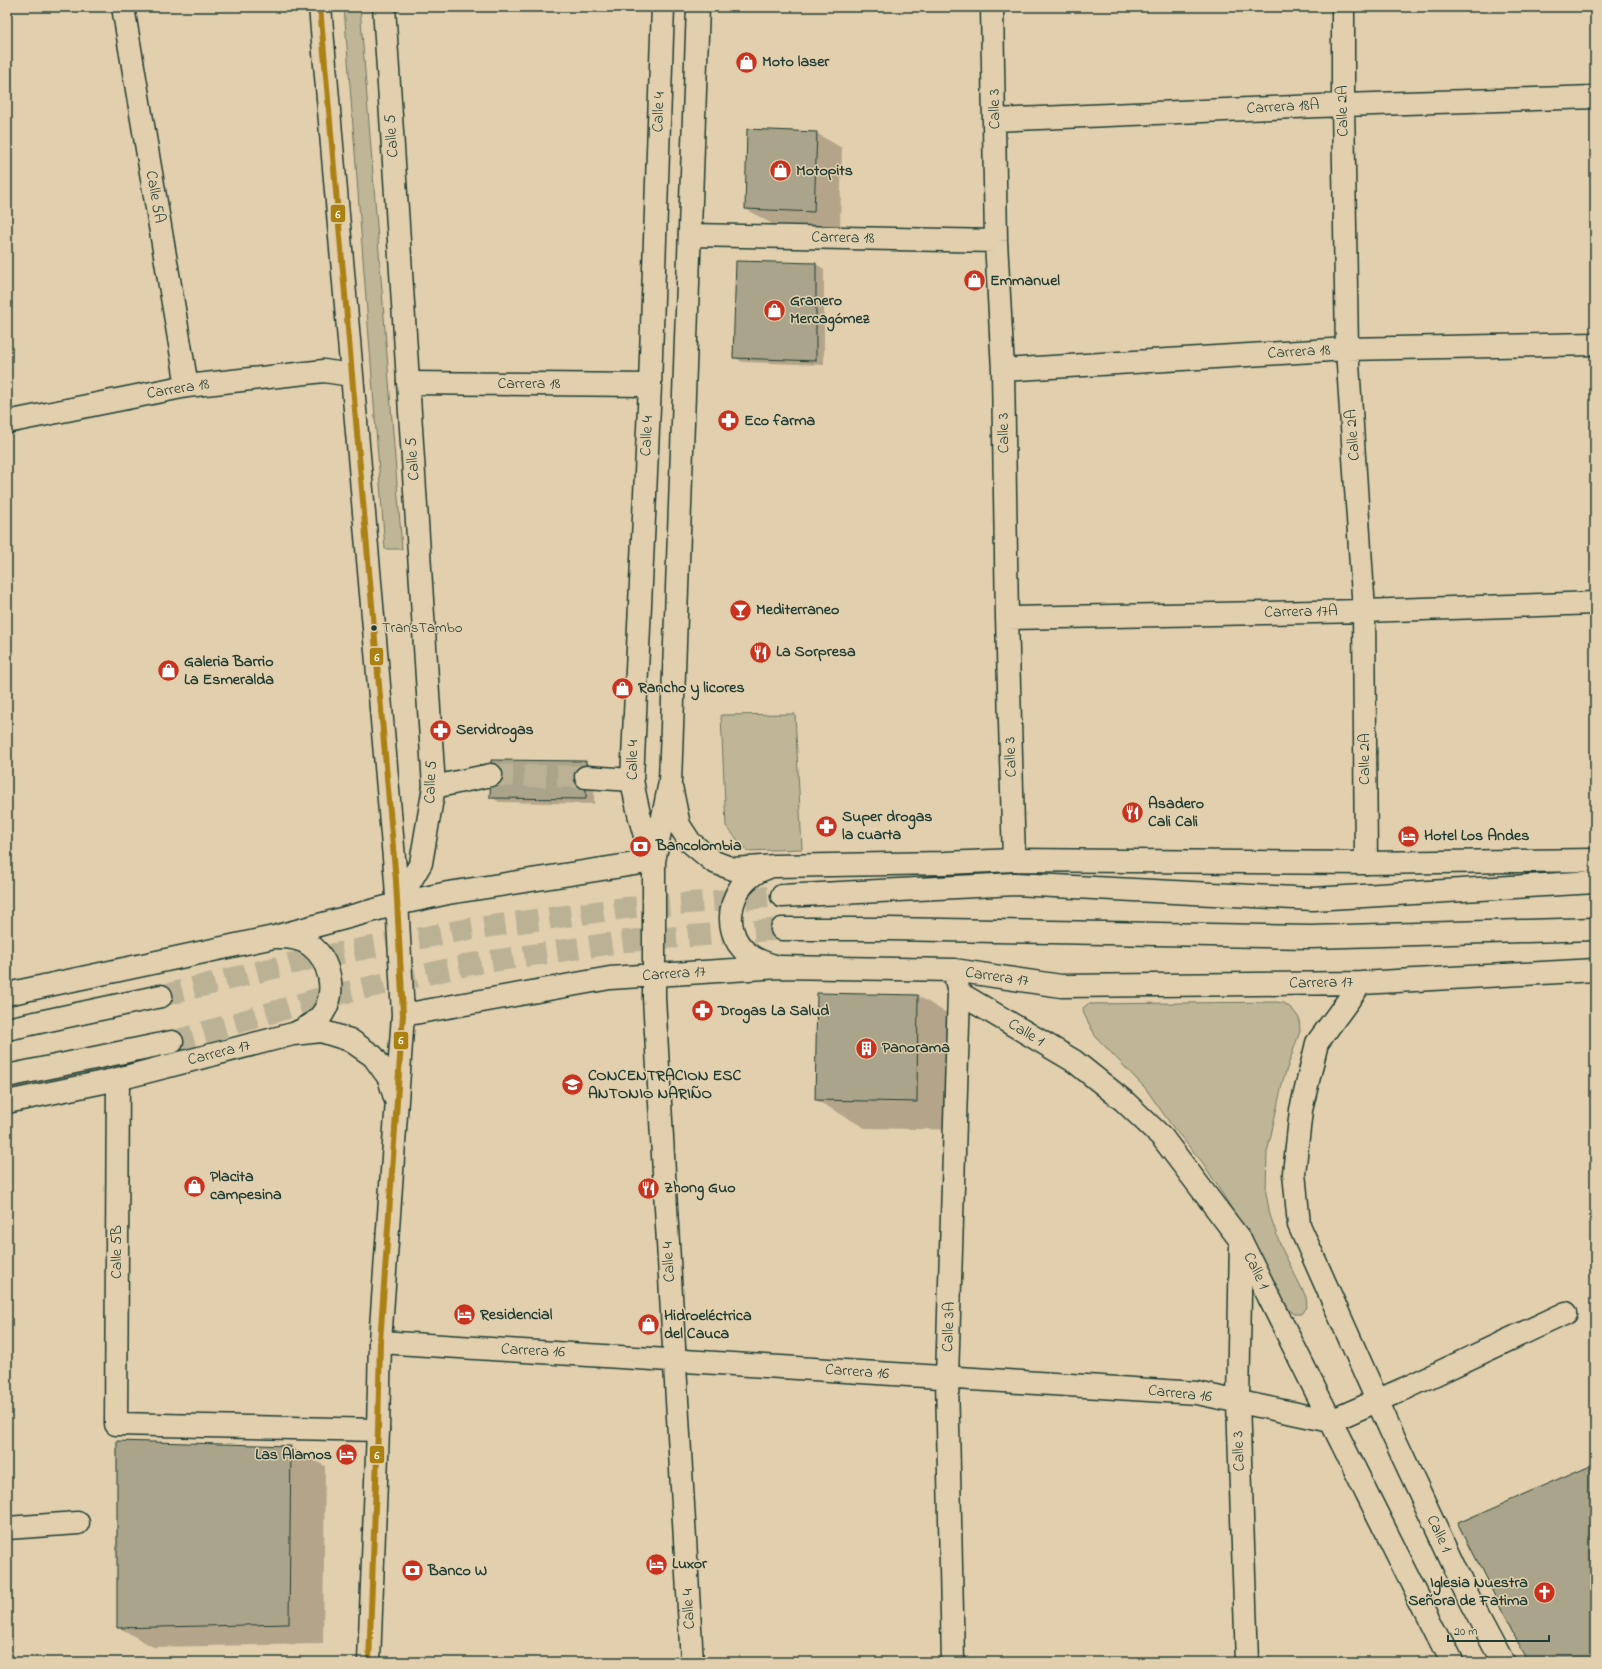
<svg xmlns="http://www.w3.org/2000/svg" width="1602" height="1669" viewBox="0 0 1602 1669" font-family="'Indie Flower',sans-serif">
  <rect width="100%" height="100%" fill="#e2cfad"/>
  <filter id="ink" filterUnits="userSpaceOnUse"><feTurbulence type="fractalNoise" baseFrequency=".025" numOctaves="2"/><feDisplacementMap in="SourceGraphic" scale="8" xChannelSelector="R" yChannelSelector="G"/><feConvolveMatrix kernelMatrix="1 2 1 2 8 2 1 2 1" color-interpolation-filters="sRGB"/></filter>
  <g filter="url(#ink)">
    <!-- green -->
    <path fill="#bfb597" stroke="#6f7966" d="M344 7H360L402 549H385Z
      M795 714 802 849 747 851 726 826 721 715Z
      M1276 1002 1284 1003 1292 1009 1299 1018 1300 1031 1283 1080 1267 1153 1266 1193 1270 1215 1281 1247 1306 1297 1307 1307 1302 1314H1294L1285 1305 1252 1241 1203 1163 1172 1126 1146 1089 1096 1037 1084 1014 1083 1008 1088 1004Z"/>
    <!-- shadow -->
    <path fill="#0003" d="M816 133 842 148 840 226 772 224 746 209Z
      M816 264 824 269V365L742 362 734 357Z
      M492 761 586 762 595 767 594 804 499 802 491 797Z
      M918 996 967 1025 965 1130 865 1128 816 1100Z
      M291 1447 325 1466 323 1644 153 1647 118 1627Z"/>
    <!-- building -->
    <path fill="#a9a48a" stroke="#1f3d34" d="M747 129 817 132 814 212 745 209Z
      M736 261 816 263V361L733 358Z
      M491 760 586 761V799L490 798Z
      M817 993 918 995 917 1102 815 1100Z
      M117 1441 291 1446 289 1624 117 1628Z
      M1595 1463V1662H1528L1458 1523Z"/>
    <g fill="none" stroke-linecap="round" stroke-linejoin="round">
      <!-- minor-tunnel -->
      <path stroke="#bbb295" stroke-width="22" stroke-dasharray="22 11" stroke-linecap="butt" d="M491 775 586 777"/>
      <!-- major-tunnel -->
      <path stroke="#bbb295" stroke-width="22" stroke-dasharray="22 11" stroke-linecap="butt" d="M161 996 314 958 469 929 625 908 782 896
        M172 1042 321 998 472 964 627 941 782 929"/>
      <defs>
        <path id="minor" d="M123 7 187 386
          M992 7 996 241 1003 370 1007 618 1014 860
          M1343 7V105L1347 349 1364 611 1366 863
          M995 120 1343 105 1595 97
          M690 235 996 241
          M1003 370 1347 349 1595 344
          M408 383 650 385
          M7 422 187 386 324 371 351 375
          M1007 618 1364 611 1595 603
          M586 777 632 780
          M434 787 491 775
          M118 1079 116 1424 378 1430
          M1241 1241 1238 1402 1247 1662
          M380 1342 1197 1393 1331 1421 1406 1388 1566 1313
          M7 1528 78 1523
          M953 1662 947 1378 959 993"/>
        <path id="major" d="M320 7 396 881 403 1015 380 1342 378 1430 369 1662
          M384 7 434 787 421 863 397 904
          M672 791 679 825 690 842 714 862 733 869 775 866 945 863 1014 860 1366 863 1595 860
          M654 861C643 835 637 808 632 780L650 385 663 7
          M767 868C732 878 717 928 747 953 755 960 764 963 775 966
          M782 896 1015 884 1313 899 1595 882
          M782 929H889L1311 937 1595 929
          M278 937C289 937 301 938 310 945 330 960 337 992 323 1013 317 1023 306 1028 296 1033
          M954 970 959 993 1074 1061 1124 1101 1162 1137 1241 1241 1451 1662
          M1361 983 1317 1043 1301 1110 1294 1173 1299 1225 1390 1429 1470 1600 1503 1662
          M7 994 274 937 397 904 448 893 654 861
          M403 1015 610 978 780 967 954 970 1061 986 1361 983 1595 970
          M7 1029 161 996
          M7 1076 172 1042
          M7 1102 118 1079 293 1034 321 1031 350 1040 373 1056 389 1078 395 1098
          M692 1662 654 998V861L670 782 698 7"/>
      </defs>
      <!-- minor casing -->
      <use href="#minor" stroke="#1f3d34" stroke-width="25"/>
      <!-- major casing -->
      <use href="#major" stroke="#1f3d34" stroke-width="25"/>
      <!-- minor -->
      <use href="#minor" stroke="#e2cfad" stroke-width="22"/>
      <!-- major -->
      <use href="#major" stroke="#e2cfad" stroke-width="22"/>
      <defs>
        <path id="bus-1" d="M320 7 396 881 403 1015 380 1342 378 1430 369 1662"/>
      </defs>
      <!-- bus-1 casing -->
      <use href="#bus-1" stroke="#e2cfad" stroke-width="9"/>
      <!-- bus-1 -->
      <use href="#bus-1" stroke="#ab8112" stroke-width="6"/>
    </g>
  </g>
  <!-- icons -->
  <defs>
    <symbol id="shop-disc" viewBox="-11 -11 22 22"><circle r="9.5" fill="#c8321e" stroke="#e2cfad"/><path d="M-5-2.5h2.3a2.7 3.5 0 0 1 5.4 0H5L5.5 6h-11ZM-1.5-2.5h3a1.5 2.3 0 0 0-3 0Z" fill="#fff"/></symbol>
    <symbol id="pharmacy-disc" viewBox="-11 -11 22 22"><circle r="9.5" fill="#c8321e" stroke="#e2cfad"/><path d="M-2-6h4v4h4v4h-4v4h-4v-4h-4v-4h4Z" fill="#fff"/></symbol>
    <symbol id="bar-disc" viewBox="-11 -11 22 22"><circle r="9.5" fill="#c8321e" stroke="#e2cfad"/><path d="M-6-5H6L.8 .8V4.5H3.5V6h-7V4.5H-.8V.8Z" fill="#fff"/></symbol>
    <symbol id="restaurant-disc" viewBox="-11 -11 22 22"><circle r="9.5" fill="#c8321e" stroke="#e2cfad"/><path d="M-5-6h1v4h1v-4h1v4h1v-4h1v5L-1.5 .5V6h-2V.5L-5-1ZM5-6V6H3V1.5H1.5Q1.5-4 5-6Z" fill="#fff"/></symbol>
    <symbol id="hotel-disc" viewBox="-11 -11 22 22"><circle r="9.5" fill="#c8321e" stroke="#e2cfad"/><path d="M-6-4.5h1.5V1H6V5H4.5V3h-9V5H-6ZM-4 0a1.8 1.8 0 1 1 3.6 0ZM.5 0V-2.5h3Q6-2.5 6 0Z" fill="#fff"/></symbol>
    <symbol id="bank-disc" viewBox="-11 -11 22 22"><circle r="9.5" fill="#c8321e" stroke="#e2cfad"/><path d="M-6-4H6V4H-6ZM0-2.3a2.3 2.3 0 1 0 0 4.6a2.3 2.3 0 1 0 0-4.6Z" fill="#fff"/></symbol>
    <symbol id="building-disc" viewBox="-11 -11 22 22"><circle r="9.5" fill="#c8321e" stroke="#e2cfad"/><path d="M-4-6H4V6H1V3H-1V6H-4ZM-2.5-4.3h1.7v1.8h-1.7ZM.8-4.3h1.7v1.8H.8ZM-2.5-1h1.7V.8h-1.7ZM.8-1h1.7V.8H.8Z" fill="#fff"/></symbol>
    <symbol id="school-disc" viewBox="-11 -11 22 22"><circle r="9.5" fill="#c8321e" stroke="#e2cfad"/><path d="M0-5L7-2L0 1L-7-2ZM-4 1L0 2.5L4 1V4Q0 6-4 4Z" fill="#fff"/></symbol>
    <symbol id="church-disc" viewBox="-11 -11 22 22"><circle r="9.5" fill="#c8321e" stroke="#e2cfad"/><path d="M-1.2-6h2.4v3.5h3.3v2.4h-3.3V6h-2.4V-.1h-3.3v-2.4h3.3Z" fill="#fff"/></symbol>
  </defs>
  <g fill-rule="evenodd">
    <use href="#shop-disc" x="734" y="50" width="25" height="25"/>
    <use href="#shop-disc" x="768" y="158" width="25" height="25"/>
    <use href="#shop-disc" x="962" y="268" width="25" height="25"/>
    <use href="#shop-disc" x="762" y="298" width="25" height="25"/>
    <use href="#pharmacy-disc" x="716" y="408" width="25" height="25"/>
    <use href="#bar-disc" x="728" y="598" width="25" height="25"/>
    <use href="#restaurant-disc" x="748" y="640" width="25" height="25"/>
    <use href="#shop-disc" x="156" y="658" width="25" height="25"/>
    <use href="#shop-disc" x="610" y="676" width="25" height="25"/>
    <use href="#pharmacy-disc" x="428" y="718" width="25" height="25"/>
    <use href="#restaurant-disc" x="1120" y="800" width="25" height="25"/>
    <use href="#pharmacy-disc" x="814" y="814" width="25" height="25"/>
    <use href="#hotel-disc" x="1396" y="824" width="25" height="25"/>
    <use href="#bank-disc" x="628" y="834" width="25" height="25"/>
    <use href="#pharmacy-disc" x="690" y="998" width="25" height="25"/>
    <use href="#building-disc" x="854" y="1036" width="25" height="25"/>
    <use href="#school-disc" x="560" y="1072" width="25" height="25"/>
    <use href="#shop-disc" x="182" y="1174" width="25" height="25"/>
    <use href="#restaurant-disc" x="636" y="1176" width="25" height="25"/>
    <use href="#hotel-disc" x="452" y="1302" width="25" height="25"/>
    <use href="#shop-disc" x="636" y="1312" width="25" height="25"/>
    <use href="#hotel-disc" x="334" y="1442" width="25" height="25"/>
    <use href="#hotel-disc" x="644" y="1552" width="25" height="25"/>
    <use href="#bank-disc" x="400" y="1558" width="25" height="25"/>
    <use href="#church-disc" x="1532" y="1580" width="25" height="25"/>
  </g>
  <!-- markers -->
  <circle fill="#1f3d34" stroke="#e2cfad" stroke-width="1.5" cx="374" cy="628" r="3.5"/>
  <g text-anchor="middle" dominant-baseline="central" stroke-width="3" stroke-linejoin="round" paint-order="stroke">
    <!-- bus labels -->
    <g font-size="15" fill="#1f3d34" stroke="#e2cfad" text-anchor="start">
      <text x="382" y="628">TransTambo</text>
    </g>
    <!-- poi labels -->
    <g font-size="16" font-weight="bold" fill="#1f3d34" stroke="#e2cfad" text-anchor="start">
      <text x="762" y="62">Moto laser</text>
      <text x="796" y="171">Motopits</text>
      <text x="990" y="281">Emmanuel</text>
      <text x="790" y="301">Granero<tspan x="790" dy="18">Mercagómez</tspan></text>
      <text x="744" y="421">Eco farma</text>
      <text x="756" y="610">Mediterraneo</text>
      <text x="776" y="652">La Sorpresa</text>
      <text x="184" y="662">Galeria Barrio<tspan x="184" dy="18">La Esmeralda</tspan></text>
      <text x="638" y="688">Rancho y licores</text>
      <text x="456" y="730">Servidrogas</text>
      <text x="1148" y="804">Asadero<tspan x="1148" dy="18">Cali Cali</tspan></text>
      <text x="842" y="817">Super drogas<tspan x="842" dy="18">la cuarta</tspan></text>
      <text x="1424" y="836">Hotel Los Andes</text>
      <text x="656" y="846">Bancolombia</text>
      <text x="718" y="1011">Drogas La Salud</text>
      <text x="882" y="1048">Panorama</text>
      <text x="588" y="1076">CONCENTRACION ESC<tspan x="588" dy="18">ANTONIO NARIÑO</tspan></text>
      <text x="210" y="1177">Placita<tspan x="210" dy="18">campesina</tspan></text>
      <text x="664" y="1188">Zhong Guo</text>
      <text x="480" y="1315">Residencial</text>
      <text x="664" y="1316">Hidroeléctrica<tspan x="664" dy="18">del Cauca</tspan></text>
      <text x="332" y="1455" text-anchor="end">Las Alamos</text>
      <text x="672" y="1564">Luxor</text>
      <text x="428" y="1571">Banco W</text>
      <text x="1528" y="1583" text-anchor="end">Iglesia Nuestra<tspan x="1528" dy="18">Señora de Fatima</tspan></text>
    </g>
    <!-- street labels -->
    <g font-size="16" fill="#1f3d34" stroke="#e2cfad">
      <text transform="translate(1283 107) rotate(-3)">Carrera 18A</text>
      <text transform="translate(995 109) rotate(-91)">Calle 3</text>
      <text transform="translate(1343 111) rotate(-91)">Calle 2A</text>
      <text transform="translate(659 112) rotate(-88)">Calle 4</text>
      <text transform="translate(392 136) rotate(-94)">Calle 5</text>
      <text transform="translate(155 197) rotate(80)">Calle 5A</text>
      <text transform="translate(843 238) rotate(1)">Carrera 18</text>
      <text transform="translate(1299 352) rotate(-3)">Carrera 18</text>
      <text x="529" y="384">Carrera 18</text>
      <text transform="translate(178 389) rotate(-9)">Carrera 18</text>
      <text transform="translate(1004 433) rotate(-91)">Calle 3</text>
      <text transform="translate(1353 435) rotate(-94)">Calle 2A</text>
      <text transform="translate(647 436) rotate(-87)">Calle 4</text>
      <text transform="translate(413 459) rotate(-94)">Calle 5</text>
      <text transform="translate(1301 612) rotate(-1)">Carrera 17A</text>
      <text transform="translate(1011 757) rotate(-92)">Calle 3</text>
      <text transform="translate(1365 759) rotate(-90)">Calle 2A</text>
      <text transform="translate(633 760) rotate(-89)">Calle 4</text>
      <text transform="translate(431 782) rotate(-88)">Calle 5</text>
      <text transform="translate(674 974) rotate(-4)">Carrera 17</text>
      <text transform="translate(997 977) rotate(8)">Carrera 17</text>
      <text transform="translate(1321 983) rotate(-1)">Carrera 17</text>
      <text transform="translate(1026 1033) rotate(31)">Calle 1</text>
      <text transform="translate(219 1053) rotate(-14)">Carrera 17</text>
      <text transform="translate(117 1252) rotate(-90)">Calle 5B</text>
      <text transform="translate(669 1262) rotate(-93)">Calle 4</text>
      <text transform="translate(1256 1271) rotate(64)">Calle 1</text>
      <text transform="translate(949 1327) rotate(-88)">Calle 3A</text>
      <text transform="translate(533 1351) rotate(3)">Carrera 16</text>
      <text transform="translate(857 1372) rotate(4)">Carrera 16</text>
      <text transform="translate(1180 1394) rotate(6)">Carrera 16</text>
      <text transform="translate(1239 1451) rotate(-92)">Calle 3</text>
      <text transform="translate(1439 1534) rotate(65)">Calle 1</text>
      <text transform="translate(689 1609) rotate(-93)">Calle 4</text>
    </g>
  </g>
  <g stroke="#e2cfad" stroke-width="1.5">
    <rect x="330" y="204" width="16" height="19" rx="4" fill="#ab8112"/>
    <rect x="369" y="647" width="15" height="19" rx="4" fill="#ab8112"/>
    <rect x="393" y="1031" width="16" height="19" rx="4" fill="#ab8112"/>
    <rect x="369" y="1445" width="16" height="19" rx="4" fill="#ab8112"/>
  </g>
  <g font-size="11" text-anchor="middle" font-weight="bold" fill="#fff">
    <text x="338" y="218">6</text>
    <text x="377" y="661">6</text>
    <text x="401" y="1044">6</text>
    <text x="377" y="1459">6</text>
  </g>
  <!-- margin -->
  <rect width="1602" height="1669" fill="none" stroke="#e2cfad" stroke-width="24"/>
  <rect x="12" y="12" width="1578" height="1645" fill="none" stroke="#1f3d34" stroke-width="1.5" filter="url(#ink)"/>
  <!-- scale -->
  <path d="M1448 1635v6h101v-6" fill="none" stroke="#1f3d34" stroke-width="2"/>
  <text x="1454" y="1635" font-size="12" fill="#1f3d34" stroke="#e2cfad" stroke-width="3" paint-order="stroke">20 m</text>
</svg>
